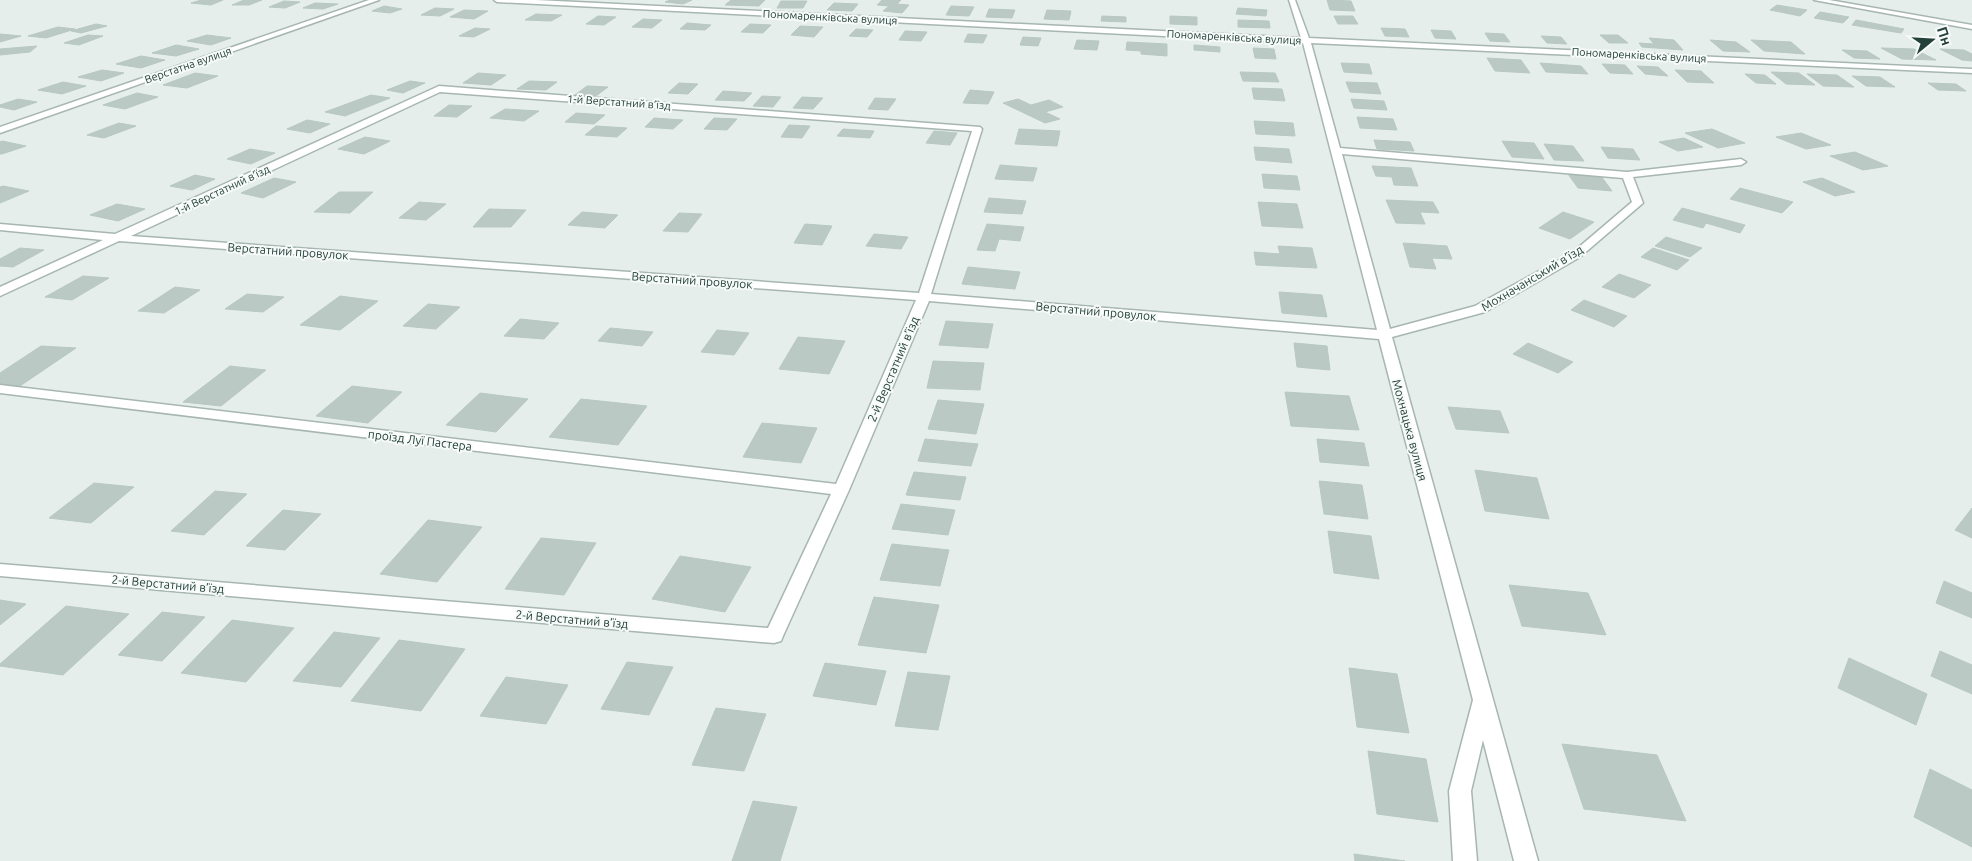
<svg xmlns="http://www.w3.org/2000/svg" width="1972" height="861" viewBox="0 0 1972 861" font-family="Ubuntu,sans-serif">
  <rect width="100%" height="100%" fill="#e5eeeb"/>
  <!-- building -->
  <path fill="#bbc9c4" stroke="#b8c8c2" d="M201 0H223L211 5 191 3Z
    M244 0H262L249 5H232Z
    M670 0H692L683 4 665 2Z
    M731 0H765L759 6 725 5Z
    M882 0H901L897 4 909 5 902 13 883 11 889 6 877 5Z
    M1327 0 1351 1 1355 11 1330 10Z
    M284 1 300 2 285 8 269 7Z
    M781 1H807L803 8H777Z
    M315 3 338 4 323 9 303 8Z
    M834 3 858 4 852 11 827 10Z
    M1777 5 1807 10 1800 16 1770 10Z
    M384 6 402 9 390 13 372 11Z
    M951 6 974 7 969 16 946 15Z
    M435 8 454 9 440 16 421 15Z
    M1238 8 1267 10 1266 16 1236 14Z
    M989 9 1015 10 1012 18 986 17Z
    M464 10 488 11 474 19 450 17Z
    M1047 10 1071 11 1069 20 1044 19Z
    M1820 12 1849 17 1843 23 1814 18Z
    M536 14 562 15 551 21 525 20Z
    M598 16 616 17 604 25 586 24Z
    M1102 16 1126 17V22L1101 21Z
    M1170 16 1197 17V25L1170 24Z
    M1334 16H1353L1358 24H1338Z
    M643 19 662 20 652 28 632 27Z
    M1238 20 1269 21 1270 28 1238 27Z
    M1856 20 1904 29 1901 33 1852 25Z
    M687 23 711 25 705 30 680 29Z
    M96 24 107 26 81 33 71 31Z
    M750 24 771 25 763 33 741 32Z
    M800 26 823 27 814 37 791 35Z
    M58 27 75 29 46 38 28 36Z
    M475 28 490 29 474 37 459 36Z
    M1381 28 1405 29 1409 37 1385 36Z
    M856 29 873 30 867 37 849 36Z
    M1431 30 1451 31 1456 39 1435 38Z
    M905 31 927 32 921 41 899 40Z
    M1485 33 1504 34 1510 42 1490 41Z
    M0 34 21 36 0 42Z
    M968 34 987 35 983 43 964 42Z
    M88 35 103 36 79 45 64 43Z
    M207 35 231 38 211 45 187 41Z
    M1600 35H1618L1628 43H1609Z
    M1541 36 1561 37 1567 44 1547 43Z
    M1023 37 1041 38 1038 46 1020 45Z
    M1649 38 1674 40 1683 50 1642 47 1639 43 1654 44Z
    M1077 40 1099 41 1097 50 1074 49Z
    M1710 40 1736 42 1750 52 1723 51Z
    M1751 40 1791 42 1805 54 1764 51Z
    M1127 42 1167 44V56L1141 54V51L1126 50Z
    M176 45 199 49 176 56 152 53Z
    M1194 45 1220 47V52L1194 50Z
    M37 46 30 52 0 55V49Z
    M1253 48 1274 49 1276 59 1255 58Z
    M1881 48 1914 49 1936 60 1902 59Z
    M1940 49 1964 50 1972 54V61L1962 60Z
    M1842 50 1867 51 1880 59 1854 58Z
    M141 56 165 60 141 68 116 64Z
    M1487 58 1521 60 1530 73 1495 71Z
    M1341 63 1369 64 1372 74 1344 72Z
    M1540 63 1581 66 1588 74 1546 72Z
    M1602 64 1625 65 1633 74 1610 73Z
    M1637 66 1658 67 1668 76 1645 74Z
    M102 70 124 73 101 81 78 77Z
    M1675 70 1701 71 1714 83 1687 82Z
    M1240 72 1275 73 1279 82 1243 81Z
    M1771 72 1799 73 1815 85 1786 84Z
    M195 73 218 76 187 88 163 85Z
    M478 73 506 75 491 85 463 83Z
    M1745 74 1765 75 1776 84 1756 83Z
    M1807 74 1837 75 1854 87 1823 86Z
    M1852 76 1880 77 1895 87 1866 86Z
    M410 81 425 83 403 93 387 90Z
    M529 81 557 82 546 90 517 89Z
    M63 82 86 86 62 94 38 90Z
    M1346 82 1377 83 1381 94 1350 92Z
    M679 83 698 84 688 94 668 93Z
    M1928 83 1956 84 1966 91 1938 90Z
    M587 86 608 87 596 96 575 95Z
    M1252 88 1282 89 1285 101 1254 99Z
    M970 90 994 92 988 104 963 103Z
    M723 91 752 93 744 101 715 100Z
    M137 93 158 97 125 109 103 105Z
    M371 95 390 98 345 116 325 112Z
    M762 96 781 97 773 107 753 106Z
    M802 97 823 98 813 109 793 108Z
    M875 98 896 99 888 110 868 109Z
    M18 99 37 102 14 110 0 107V105Z
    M1018 99 1031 105 1049 100 1063 107 1045 112 1060 119 1045 123 1003 103Z
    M1351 99 1384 101 1387 110 1354 108Z
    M449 105 472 106 457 117 434 116Z
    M505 109 539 111 524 121 490 118Z
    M576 113 605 115 594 124 565 122Z
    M1357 117 1393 119 1397 130 1360 128Z
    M654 118 683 120 673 129 645 127Z
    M714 118 737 119 727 130 704 129Z
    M307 120 330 124 310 133 287 129Z
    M1254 121 1293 123 1295 136 1256 134Z
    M119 123 136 126 104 138 87 135Z
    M789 125 810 126 802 138 781 137Z
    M596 126 627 128 617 137 585 135Z
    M843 129 874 131 870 138 837 136Z
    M1019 129 1060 131 1057 146 1015 144Z
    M1712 129 1745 143 1718 148 1685 133Z
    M934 131 957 133 950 145 926 143Z
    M1801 133 1831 145 1806 149 1776 137Z
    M365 137 390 141 364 154 338 149Z
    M1684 138 1703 147 1678 151 1659 142Z
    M1374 140 1410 142 1414 151 1377 149Z
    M1502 141 1534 143 1544 159 1512 157Z
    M0 142 2 141 26 146 2 154H0Z
    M1544 144 1573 146 1584 161 1554 160Z
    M1254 147 1289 149 1292 163 1256 160Z
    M1601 147 1633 149 1640 160 1608 158Z
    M250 149 275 153 251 164 227 159Z
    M1855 152 1888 166 1863 170 1830 156Z
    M1000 165 1037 168 1033 181 995 179Z
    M1372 166 1411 168 1418 186 1394 185 1392 177 1376 176Z
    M1262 174 1297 176 1300 190 1264 188Z
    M1568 174 1601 176 1612 191 1578 188Z
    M195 175 215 179 192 190 170 186Z
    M274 178 296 182 263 198 241 193Z
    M1822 178 1855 192 1835 196 1803 182Z
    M3 186 29 191 0 203V187Z
    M1740 188 1793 202 1782 213 1730 199Z
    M339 192H373L350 213 314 212Z
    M989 198 1026 201 1022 214 984 212Z
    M1386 200 1433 202 1439 213 1420 212 1425 224 1396 223Z
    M419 202 446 204 426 220 399 218Z
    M1258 202 1297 204 1303 228 1262 226Z
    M117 204 145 209 118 221 90 215Z
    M1682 208 1745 225 1740 233 1706 223 1703 228 1673 220Z
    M489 209 526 210 511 227H473Z
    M582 212 618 215 605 228 568 225Z
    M1563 212 1594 222 1570 239 1539 228Z
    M679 213 702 214 688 232 663 231Z
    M805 224 832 226 822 245 794 243Z
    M987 224 1024 227 1020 241 999 239 995 251 977 250Z
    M874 234 908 237 901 249 866 246Z
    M1666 237 1702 248 1690 257 1655 246Z
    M1403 243 1447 246 1452 259 1432 258 1436 269 1410 267Z
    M1278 246 1312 248 1317 268 1256 265 1254 252 1280 254Z
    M20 248 44 250 13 267 0 266V259Z
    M1653 248 1689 260 1677 270 1641 257Z
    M968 267 1020 272 1015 289 962 284Z
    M1619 274 1651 285 1634 298 1602 287Z
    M83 276 109 278 72 300 45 297Z
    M175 287 200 290 164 313 138 311Z
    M1279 292 1322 295 1327 317 1282 313Z
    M247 294 284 297 263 312 225 309Z
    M340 296 378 301 340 330 300 325Z
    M1584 300 1627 316 1614 327 1571 310Z
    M428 304 460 307 436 329 403 326Z
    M520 319 559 323 544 339 504 336Z
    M946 321 993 324 988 348 939 345Z
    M610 328 653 332 642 346 598 341Z
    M717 330 749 333 734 355 701 352Z
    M798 337 845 341 829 374 779 369Z
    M1294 343 1327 346 1330 370 1297 367Z
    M1528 343 1573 362 1558 373 1513 354Z
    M41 346 76 348 20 386 0 385V373Z
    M933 361 984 363 980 390 927 388Z
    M230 366 266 370 221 406 183 402Z
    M352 386 402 392 368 423 316 416Z
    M1285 392 1349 396 1359 430 1291 426Z
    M480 393 528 399 496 432 446 425Z
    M581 399 647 406 618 445 549 437Z
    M938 400 984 404 976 434 928 429Z
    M1448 407 1500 411 1509 433 1456 429Z
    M762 423 817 428 801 463 743 457Z
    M925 439 978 444 971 466 918 461Z
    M1317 439 1364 443 1369 466 1320 462Z
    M1475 470 1537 478 1549 519 1485 511Z
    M914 472 966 477 960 500 906 495Z
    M1319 481 1362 485 1368 519 1324 514Z
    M94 483 134 487 91 523 49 518Z
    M215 491 247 494 204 535 171 531Z
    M901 504 955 510 948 535 892 529Z
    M1972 508V538L1955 530Z
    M283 510 321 514 285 550 246 546Z
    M428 520 482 527 437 582 380 574Z
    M1328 531 1371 536 1379 579 1334 573Z
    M541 538 596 543 564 595 505 589Z
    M892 544 949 550 940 586 880 580Z
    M680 556 751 567 725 612 652 599Z
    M1944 581 1972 593V618L1936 603Z
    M1509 585 1588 593 1606 635 1522 626Z
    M874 597 939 605 926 653 858 645Z
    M0 600 26 604 0 625Z
    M66 606 129 614 63 675 0 666V664Z
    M162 612 205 617 162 661 118 655Z
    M232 620 294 628 246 682 181 673Z
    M334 632 380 638 341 687 293 681Z
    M399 640 465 649 421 711 351 701Z
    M1940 651 1972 665V694L1931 676Z
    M1849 658 1927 694 1916 725 1838 688Z
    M627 662 673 667 649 715 601 709Z
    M825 663 886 671 876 705 813 696Z
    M1349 668 1397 674 1409 733 1357 727Z
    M908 672 950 676 938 730 895 726Z
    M506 677 568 685 546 724 480 716Z
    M716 708 766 714 744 771 692 765Z
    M1562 744 1657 755 1686 821 1584 809Z
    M1368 751 1426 759 1438 822 1377 814Z
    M1930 769 1972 790V847L1914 817Z
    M753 801 797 807 780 861H732Z
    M1354 854 1405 861H1355Z"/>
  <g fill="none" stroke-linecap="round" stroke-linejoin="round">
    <defs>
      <path id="minor" d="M369 0H379L0 133V127Z
        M494 0H536L1301 38 1289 0H1295L1309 38 1972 69V73L1311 43 1340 148 1627 172 1741 159 1746 162 1741 165 1633 177 1643 203 1580 257 1485 312 1392 337 1538 861H1514L1483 740 1471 791 1477 861H1453L1449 791 1473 700 1379 339 929 301 849 490 783 636 781 641 774 643 0 576V564L768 628 831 494 0 393V385L836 484 916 300 119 241 0 296V287L103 240 0 230V224L115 234 439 86 980 127 982 129 931 294 1377 330 1303 43 497 2ZM440 92 972 131 919 293 131 236ZM1342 154 1623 178 1632 202 1572 253 1475 306 1390 329Z
        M1814 0H1829L1972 25V29Z"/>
    </defs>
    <!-- minor casing -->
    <use href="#minor" stroke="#a7b6b2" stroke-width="3"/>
    <!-- minor -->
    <use href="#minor" fill="#fff" fill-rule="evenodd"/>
  </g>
  <g text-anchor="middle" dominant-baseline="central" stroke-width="4" stroke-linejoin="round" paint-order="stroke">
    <!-- far-street labels -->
    <g font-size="11" fill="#24403a" stroke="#f6faf8">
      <text transform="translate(830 17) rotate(3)">Пономаренківська вулиця</text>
      <text transform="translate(1234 37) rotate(3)">Пономаренківська вулиця</text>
      <text transform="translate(1639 55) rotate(3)">Пономаренківська вулиця</text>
      <text transform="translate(188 65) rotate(-19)">Верстатна вулиця</text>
      <text transform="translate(619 102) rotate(4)">1-й Верстатний в’їзд</text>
      <text transform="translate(222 190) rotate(-25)">1-й Верстатний в’їзд</text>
    </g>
    <!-- street labels -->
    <g font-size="12" fill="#24403a" stroke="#f6faf8">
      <text transform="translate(288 251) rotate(4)">Верстатний провулок</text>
      <text transform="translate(1532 278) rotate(-31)">Мохначанський в’їзд</text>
      <text transform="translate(692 280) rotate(4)">Верстатний провулок</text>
      <text transform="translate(1096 311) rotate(5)">Верстатний провулок</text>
      <text transform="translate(893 369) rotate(-67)">2-й Верстатний в’їзд</text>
      <text transform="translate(1410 430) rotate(75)">Мохнацька вулиця</text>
      <text transform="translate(420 440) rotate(7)">проїзд Луї Пастера</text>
      <text transform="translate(168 584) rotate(5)">2-й Верстатний в’їзд</text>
      <text transform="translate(572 619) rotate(5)">2-й Верстатний в’їзд</text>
    </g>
  </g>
  <!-- north arrow -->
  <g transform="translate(1932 40) rotate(72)" stroke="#f6faf8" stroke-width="4" paint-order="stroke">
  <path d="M0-4L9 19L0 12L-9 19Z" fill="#24403a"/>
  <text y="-8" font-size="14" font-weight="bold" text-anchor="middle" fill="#24403a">Пн</text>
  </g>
</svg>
